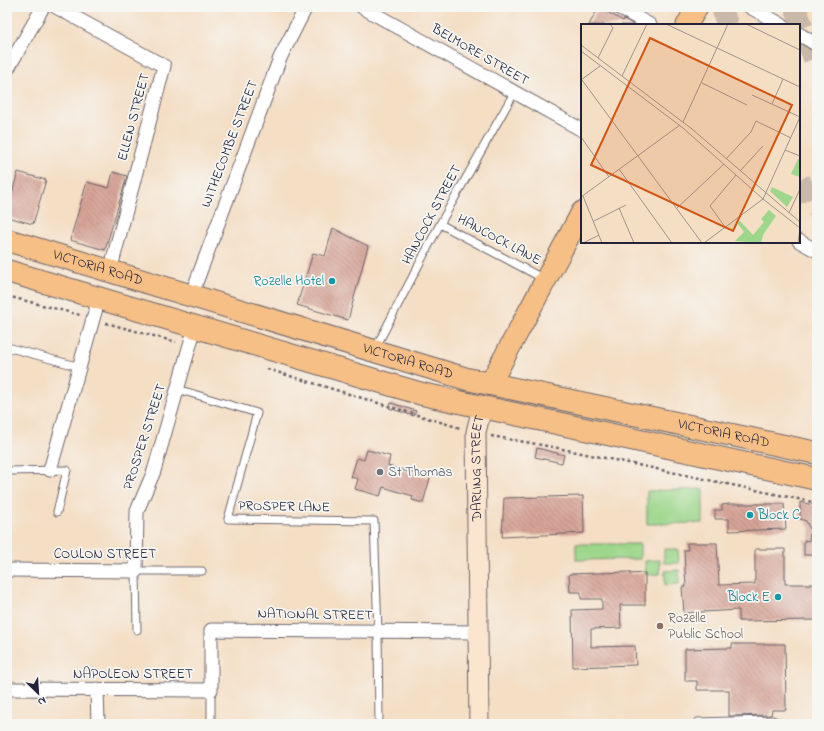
<svg xmlns="http://www.w3.org/2000/svg" width="824" height="731" viewBox="0 0 824 731" font-family="'Indie Flower',sans-serif">
  <defs>
    <pattern id="building-back-hatch" width="6" height="6" patternUnits="userSpaceOnUse"><rect width="6" height="6" fill="#d7a497"/><path d="M-1 5l2 2M0 0l6 6M5-1l2 2" fill="none" stroke="#ae857c"/></pattern>
  </defs>
  <rect width="100%" height="100%" fill="#f6f6f2"/>
  <filter id="ink" filterUnits="userSpaceOnUse"><feTurbulence type="fractalNoise" baseFrequency=".025" numOctaves="2"/><feDisplacementMap in="SourceGraphic" scale="8" xChannelSelector="R" yChannelSelector="G"/><feConvolveMatrix kernelMatrix="1 2 1 2 8 2 1 2 1" color-interpolation-filters="sRGB"/></filter>
  <filter id="wash" filterUnits="userSpaceOnUse"><feTurbulence type="fractalNoise" baseFrequency=".012" numOctaves="4" result="noise"/><feDisplacementMap in="SourceGraphic" scale="16" xChannelSelector="R" yChannelSelector="G"/><feGaussianBlur stdDeviation="0.9" result="paint"/><feColorMatrix in="noise" values="0 0 0 0 0 0 0 0 0 0 0 0 0 0 0 0 0 1.4 0 .05"/><feComposite in="paint" operator="in"/></filter>
  <g filter="url(#wash)">
    <rect width="100%" height="100%" fill="#f4dec4"/>
    <!-- green -->
    <path fill="#9dd78b" stroke="#607c63" d="M703 489V523L647 524V491Z
      M576 544H640V559L576 560Z
      M664 549H678L679 563H664Z
      M660 560V574L646 575 645 561Z
      M679 570V584L665 585V571Z"/>
    <g id="blocks">
      <!-- building -->
      <path fill="url(#building-back-hatch)" d="M599 7 623 21 624 19 634 25H589Z
        M18 172 46 180 33 224 7 217V211Z
        M113 172 127 176 105 250 70 240 87 182 109 188Z
        M333 228 368 246 348 320 297 305 313 253 325 256Z
        M391 403 416 411 414 416 389 408Z
        M537 448 564 455 562 463 535 457Z
        M367 450 390 456 388 466 430 478 423 503 412 500 413 496 383 487 380 496 355 489 358 479 351 477 357 458 364 460Z
        M583 496 584 533 502 537 504 498Z
        M800 502 817 506V555H804V540L809 541 810 529 806 521 800 519Z
        M729 504H784L786 529 729 531V519H715V510H722V505Z
        M687 543H717L719 585 755 584V549H785V584H817V620L739 621V610L684 613 682 587H686L684 550H688Z
        M630 572V574L645 573V605H620L621 628 591 629V647L635 646 636 665 573 667 572 610 602 609V599H581V592H570L569 574Z
        M732 644H785L786 710H772L771 715 729 716V690H697V681H685V649L732 648Z"/>
    </g>
  </g>
  <g filter="url(#ink)">
    <use href="#blocks" fill-opacity="0" stroke="#6c646b" stroke-width="1"/>
    <g fill="none" stroke-linecap="round" stroke-linejoin="round">
      <!-- highway-tunnel -->
      <path stroke="#cab8a9" stroke-width="22" stroke-dasharray="22 11" stroke-linecap="butt" d="M722 7 727 25
        M795 7 817 66
        M799 180 810 201 817 209"/>
      <defs>
        <path id="lane" d="M440 224 544 279
          M7 347 80 367
          M375 349 440 224 514 93
          M177 389 257 413 228 519 374 521 378 632 379 724
          M7 471 67 470 57 512
          M137 630 136 571H202
          M211 724V690
          M696 724 698 722 772 720 783 724"/>
        <path id="street" d="M56 7 164 66 110 271
          M362 7 582 130
          M618 7 650 25
          M750 7 782 25
          M799 34 817 45
          M7 70 43 7
          M799 241 817 251
          M191 296 280 58 306 7
          M50 470 99 298
          M7 570 136 571 137 511 154 471 195 327
          M7 689 211 690V630L477 632
          M97 689 98 724"/>
        <g id="secondary">
          <path id="s1" d="M479 724 476 432 482 408"/>
        </g>
        <path id="primary" d="M687 25 697 7
          M490 384 582 212"/>
        <g id="highway">
          <path id="s2" d="M7 240 467 379 817 453"/>
          <path d="M7 271 422 394 817 479"/>
        </g>
      </defs>
      <!-- lane casing -->
      <use href="#lane" stroke="#6c646b" stroke-width="9"/>
      <!-- street casing -->
      <use href="#street" stroke="#6c646b" stroke-width="15"/>
      <!-- secondary casing -->
      <use href="#secondary" stroke="#6c646b" stroke-width="21"/>
      <!-- primary casing -->
      <use href="#primary" stroke="#6c646b" stroke-width="23"/>
      <!-- highway casing -->
      <use href="#highway" stroke="#6c646b" stroke-width="24"/>
      <!-- path -->
      <path stroke="#6c646b" stroke-width="2.5" stroke-dasharray="3 3" stroke-linecap="butt" d="M7 296 80 315
        M106 323 176 342
        M267 369 460 428
        M491 436 553 447 817 503"/>
      <!-- lane -->
      <use href="#lane" stroke="#fff" stroke-width="7"/>
      <!-- street -->
      <use href="#street" stroke="#fff" stroke-width="13"/>
      <!-- secondary -->
      <use href="#secondary" stroke="#fbe5cf" stroke-width="19"/>
      <!-- primary -->
      <use href="#primary" stroke="#f5bf86" stroke-width="21"/>
      <!-- highway -->
      <use href="#highway" stroke="#f5bf86" stroke-width="22"/>
    </g>
  </g>
  <!-- markers -->
  <g fill="#0f9aa8" stroke="#f6f6f2" stroke-width="1.5">
    <circle cx="332" cy="281" r="4"/>
    <circle cx="750" cy="515" r="4"/>
    <circle cx="778" cy="597" r="4"/>
  </g>
  <circle fill="#6b7280" stroke="#f6f6f2" stroke-width="1.5" cx="380" cy="472" r="4"/>
  <circle fill="#8d6e63" stroke="#f6f6f2" stroke-width="1.5" cx="660" cy="626" r="4"/>
  <g text-anchor="middle" dominant-baseline="central" stroke-width="3.5" stroke-linejoin="round" paint-order="stroke">
    <!-- street labels -->
    <g font-size="14" fill="#22223b" stroke="#f6f6f2">
      <text transform="translate(480 55) rotate(30)">BELMORE STREET</text>
      <text transform="translate(134 117) rotate(-75)">ELLEN STREET</text>
      <text transform="translate(230 144) rotate(-69)">WITHECOMBE STREET</text>
      <text transform="translate(432 215) rotate(-62)">HANCOCK STREET</text>
      <text transform="translate(499 240) rotate(28)">HANCOCK LANE</text>
      <text stroke="none"><textPath href="#s2" startOffset="95">VICTORIA ROAD</textPath></text>
      <text stroke="none"><textPath href="#s2" startOffset="419">VICTORIA ROAD</textPath></text>
      <text stroke="none"><textPath href="#s2" startOffset="743">VICTORIA ROAD</textPath></text>
      <text transform="translate(145 437) rotate(-72)">PROSPER STREET</text>
      <text stroke="none"><textPath href="#s1" startOffset="256">DARLING STREET</textPath></text>
      <text transform="translate(284 507) rotate(1)">PROSPER LANE</text>
      <text x="105" y="554">COULON STREET</text>
      <text transform="translate(315 615) rotate(1)">NATIONAL STREET</text>
      <text x="133" y="674">NAPOLEON STREET</text>
    </g>
    <!-- culture labels -->
    <g font-size="14" fill="#0d838f" stroke="#f6f6f2" text-anchor="end">
      <text x="324" y="281">Rozelle Hotel</text>
      <text x="758" y="515" text-anchor="start">Block C</text>
      <text x="770" y="597">Block E</text>
    </g>
    <!-- worship labels -->
    <g font-size="14" fill="#5b616d" stroke="#f6f6f2" text-anchor="start">
      <text x="388" y="472">St Thomas</text>
    </g>
    <!-- education labels -->
    <g font-size="14" fill="#785e54" stroke="#f6f6f2" text-anchor="start">
      <text x="668" y="618">Rozelle<tspan x="668" dy="16">Public School</tspan></text>
    </g>
  </g>
  <!-- overview -->
  <g transform="translate(581 24)">
    <rect width="219" height="219" fill="#f4dec4"/>
    <path d="M217 135 219 136V153L210 150ZM191 163 212 173 206 183 189 167ZM188 186 195 192 182 211 180 219 154 217 163 208 156 199 159 197 172 211 183 198 180 195Z" fill="#9dd78b"/>
    <path fill="none" stroke="#a0938d" stroke-width="1" d="M85 0 219 63M165 0 219 26M0 21 111 105 219 198M0 27 102 104 182 175 219 204M17 34 32 4 29 0M41 52 66 0M0 56 19 42M1 56 121 219M121 59 166 81M171 71 219 93M191 80 202 55M102 98 147 0M0 113 28 153M204 126 219 132M145 135 170 108 175 97 210 114M38 145 91 219M159 147 182 122M2 172 21 219M0 173 99 101M38 184 53 219M96 184 143 140M208 189 219 165M13 197 45 181M144 203 129 182 155 151M2 219 18 211M123 219 182 175 219 93M217 219 219 204"/>
    <path fill="#d45411" fill-opacity="0.15" stroke="#d45411" stroke-width="2" d="M69 14 211 81 152 207 10 141Z"/>
    <rect width="219" height="219" fill="none" stroke="#22223b" stroke-width="2"/>
  </g>
  <!-- margin -->
  <rect width="824" height="731" fill="none" stroke="#f6f6f2" stroke-width="24"/>
  <!-- north arrow -->
  <g transform="translate(38 693) rotate(155)" stroke="#f6f6f2" stroke-width="3" paint-order="stroke">
  <path d="M0-3L7 15L0 10L-7 15Z" fill="#22223b"/>
  <text y="-6" font-size="11" font-weight="bold" text-anchor="middle" fill="#22223b">N</text>
  </g>
</svg>
